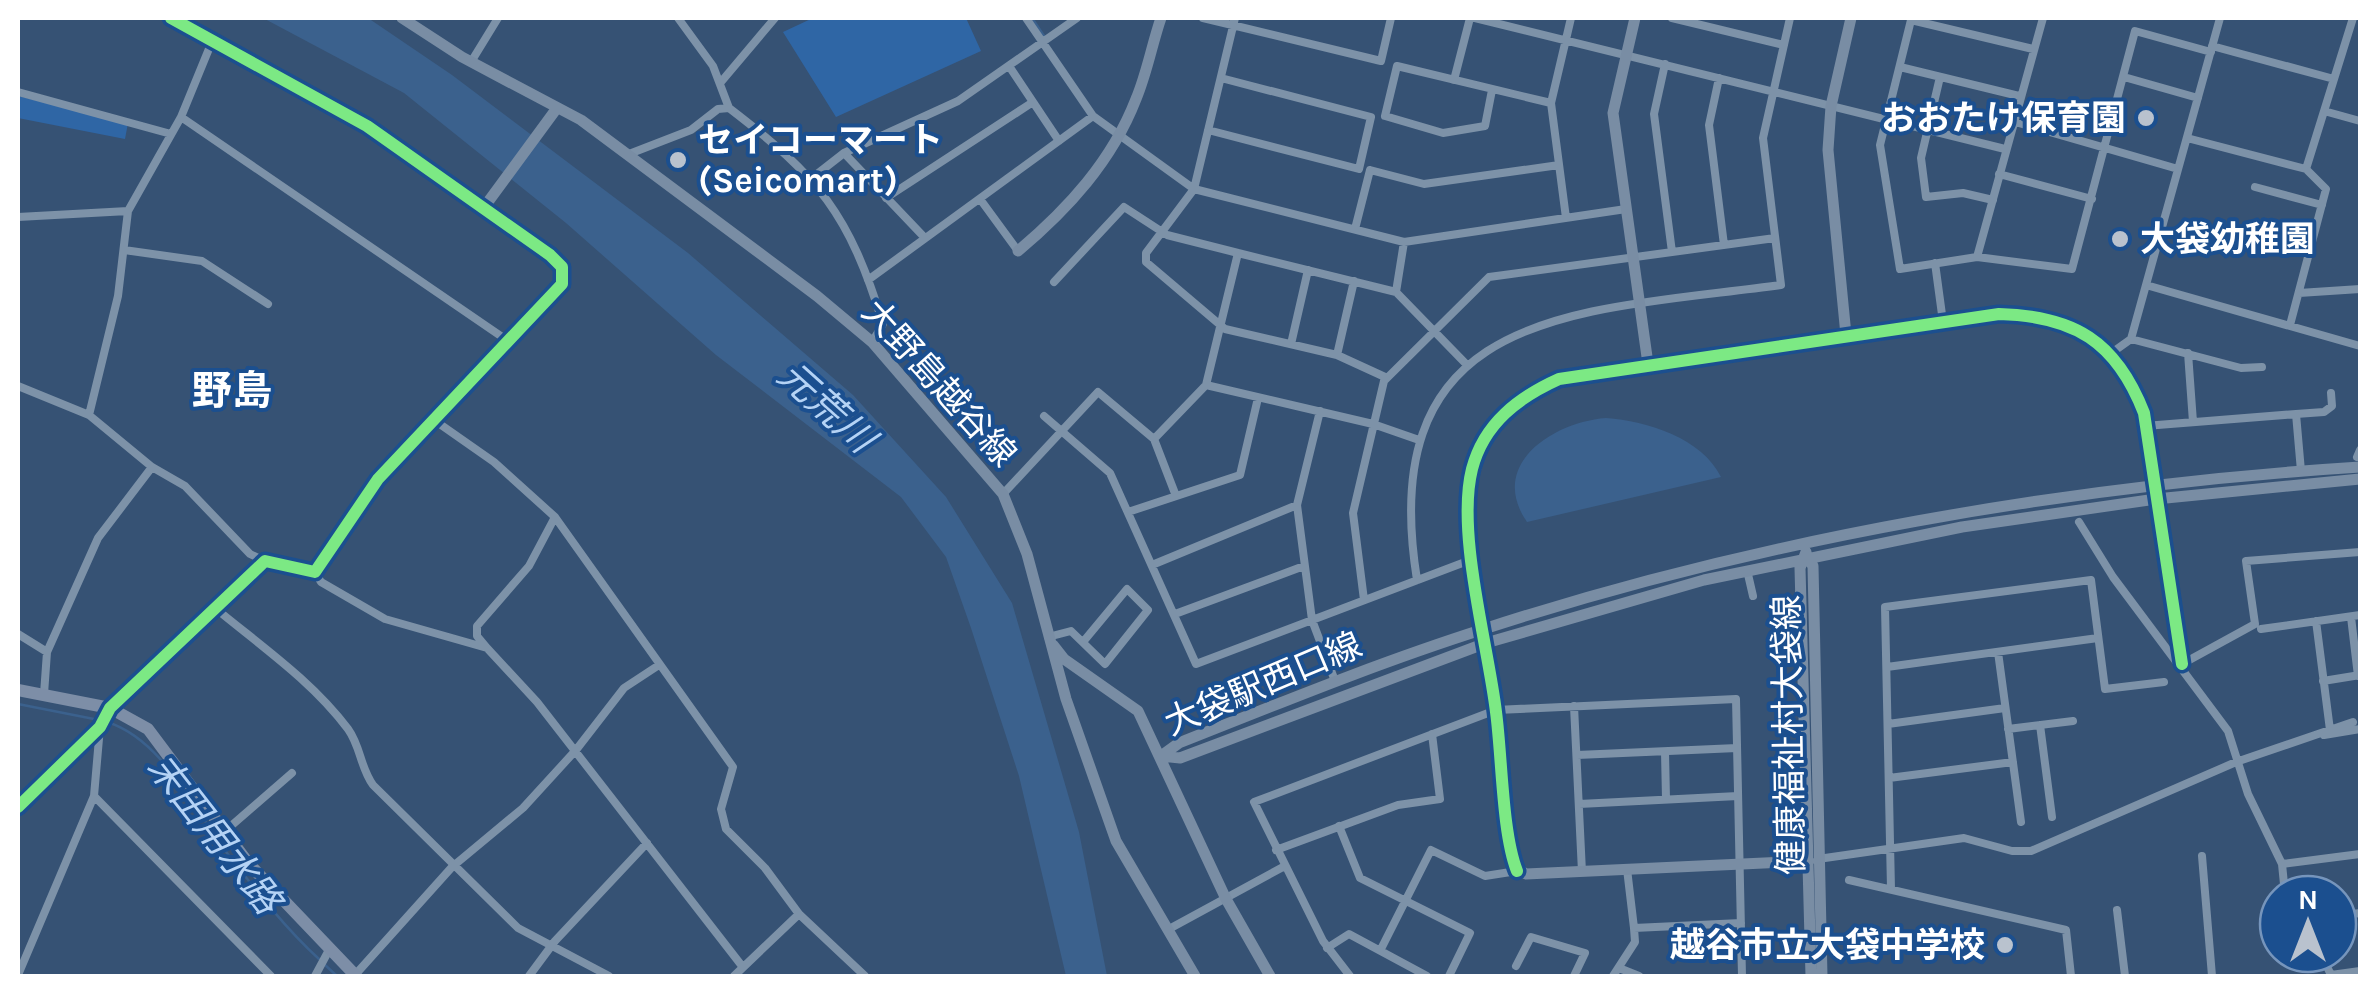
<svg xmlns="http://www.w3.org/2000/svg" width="2378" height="994" viewBox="0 0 2378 994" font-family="Karla,'Noto Sans JP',sans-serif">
  <rect width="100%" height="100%" fill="#365274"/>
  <!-- green -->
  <path fill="#2f66a5" d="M813 18H966L981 51 836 117 783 32Z
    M18 96 128 123 125 139 18 118Z"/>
  <!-- water -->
  <path fill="#3b618d" d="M263 18H368L452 75 688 253 853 395 946 497 1012 603 1079 832 1107 976H1066L1019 776 971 628 946 557 901 497 716 355 566 223 404 93Z
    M1606 418C1647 421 1702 438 1721 477L1527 522C1487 464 1554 422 1606 418Z"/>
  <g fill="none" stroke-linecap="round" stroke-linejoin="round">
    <!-- stream -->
    <path stroke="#3b618d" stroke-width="2.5" d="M1032 18 1044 36
      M18 704 99 720
      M107 722C162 739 194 809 227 853 255 889 285 928 319 959
      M325 965 337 976"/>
    <!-- street -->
    <path stroke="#7d92a8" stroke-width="8" d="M171 18 367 126 485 206
      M678 18 713 66 729 108
      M1026 18 1093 116 1194 189 1404 242 1626 209
      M1203 18 1381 61 1391 18
      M1235 18 1194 189 1146 253V262L1225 329 1337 355 1385 377
      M1475 18 2005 149
      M1672 18 1784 45
      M2212 46 2334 79
      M2033 49 1911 20 1880 145 1900 269 1977 257 2072 269 2135 31 2211 52
      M471 62 498 18
      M1665 64 1654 114 1672 252
      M1009 66 1059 141
      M1900 67 2019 96
      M1940 77 1921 158 1926 197 1963 193 1993 200
      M2124 77 2198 98
      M1719 78 1709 125 1724 245
      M1454 80 1470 18
      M721 82 775 18
      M1492 90 1485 126 1443 133 1385 116 1397 66 1551 103
      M18 92 171 134
      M2324 111 2360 121
      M181 117 511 343
      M2012 121 2178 169
      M1208 130 1359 169 1371 117 1221 78
      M2187 138 2306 169 2326 189 2290 325
      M844 153 925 238
      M629 154 691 130 718 109 729 108C819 177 849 213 883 324L872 342
      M2306 169 2353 18
      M1999 174 2092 199
      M812 178 844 153 958 101 1077 18
      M2255 187 2322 205
      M886 198 1033 102
      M980 199 1018 251
      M18 217 128 211
      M1566 218 1551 103 1571 18
      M1355 229 1370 170 1424 184 1559 165
      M124 250 202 261 268 304
      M1977 257 2043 18
      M1935 263 1943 322
      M868 280 1093 116
      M1054 282 1124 207 1167 235 1238 253
      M2146 285 2360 346
      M1396 292 1404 242
      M2299 293 2360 289
      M2131 339 2241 368 2262 367
      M1291 344 1308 270
      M2188 353 2193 422
      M2110 354 2131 339 2220 18
      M1337 355 1354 281
      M18 386 89 415 152 467 185 486 250 554 265 561
      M1320 411 1297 505 1312 620 1335 681
      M2296 414 2324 412 2332 406 2331 393
      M89 415 118 296 128 211 181 117 213 39
      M1044 416 1110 473 1196 664 1473 559
      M434 420 494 462 555 517 733 767 721 809 726 829 765 868 799 914 865 976
      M2145 426 2296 414 2301 471
      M1154 439 1206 385
      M1419 440 1373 424 1206 385 1238 253 1396 292 1468 366
      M2357 457 2360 450
      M1003 494 1098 392 1154 439 1176 496
      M1128 512 1240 475 1258 398
      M2079 522 2113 577 2228 731 2248 794 2282 864 2285 894
      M1152 565 1297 505
      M1747 570 1753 596
      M315 572 321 582 385 619 487 648 537 702 742 966
      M1417 580C1373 305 1581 312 1781 285L1763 138 1790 18
      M1364 600 1353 513 1384 381 1489 277 1775 238
      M215 608C261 646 312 681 348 729 361 747 360 767 373 785L518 928 609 976
      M1175 614 1304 566
      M2351 617 2358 676
      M2316 621 2330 730
      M2261 629 2360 615
      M18 634 47 652
      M1048 637 1071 631 1105 664 1148 610 1127 589 1083 642
      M487 648 477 636V626L529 566 555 517
      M1998 652 2021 822
      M2182 664 2255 624 2246 561 2360 552
      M1887 667 2098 638
      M2323 681 2360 675
      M44 694 47 652 98 538 152 467
      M1574 706 1582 872
      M1888 724 2005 708
      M2040 725 2052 817
      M2008 729 2073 721
      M2324 735 2360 729
      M1665 752 1666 799
      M1577 755 1737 748
      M1889 778 2013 762
      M94 796 271 976
      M1579 804 1738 796
      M18 807 100 727 110 709
      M1339 826 1360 878 1470 933 1449 976
      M224 832 292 773
      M1276 850 1398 805 1440 799 1432 734
      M2202 856 2212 976
      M1818 859 1964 838 2012 851H2031L2236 762 2353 722
      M2282 864 2360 854
      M1627 869 1634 928 1741 923
      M1849 880 2066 930 2071 976
      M1891 889 1885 607 2091 580 2105 689 2164 682
      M2117 910 2125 976
      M2338 916 2360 913
      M1169 929 1283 867
      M1327 948 1349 934 1427 976
      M1381 949 1431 850 1485 876 1517 871
      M2321 954 2331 975 2360 971
      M1516 966 1531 937 1585 953 1574 976
      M1619 968 1639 976
      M18 975 94 796 100 727
      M355 975 452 867 523 808 576 750 624 688 659 665
      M315 976 329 950
      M529 976 555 941 647 843
      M734 976 799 914
      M1350 976 1323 941 1254 802 1496 710 1736 699 1742 976
      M1613 976 1635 942 1634 928"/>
    <!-- secondary -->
    <path stroke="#798da4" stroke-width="11" d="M402 18 462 57 581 120 817 296 872 342 1003 494 1027 554 1066 699 1116 841 1195 976
      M1635 18 1613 113 1648 364
      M1018 251C1068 209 1112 161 1136 99 1147 73 1152 44 1161 18
      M1846 335 1828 150 1831 106 1851 18
      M1806 552 1800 568 1811 976
      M1806 556 1813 566 1822 976
      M1053 645 1064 659 1138 711 1226 899 1270 976
      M110 708 265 561 315 572 378 479 562 284V267L485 206 557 108
      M1161 756 1179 743C1280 703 1380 662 1484 629 1759 539 2072 485 2360 467
      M1161 756 1180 758 1486 643 1704 580 1962 527 2156 499 2360 479
      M1809 861 1526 874 1516 868C1504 813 1503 756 1495 701 1475 578 1418 409 1586 373L1999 314C2074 316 2116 341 2144 413L2182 664"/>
    <!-- primary -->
    <path stroke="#7d8ea7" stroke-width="12" d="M18 690 110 708 148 729 249 864 356 976"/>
    <defs>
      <path id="cycleway" d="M18 807 100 727 110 708 265 561 315 572 378 479 562 284V267L550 255 367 126 171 18
        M1517 871C1502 833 1502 756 1496 712 1488 645 1456 533 1472 469 1484 423 1519 397 1559 379L1999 314C2074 316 2116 341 2144 413L2182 664"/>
    </defs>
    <!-- cycleway casing -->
    <use href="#cycleway" stroke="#1b4f8f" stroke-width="19"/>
    <!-- cycleway -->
    <use href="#cycleway" stroke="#7ce984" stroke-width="12"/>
  </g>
  <!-- markers -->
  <g fill="#b9c2ce" stroke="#1b4f8f" stroke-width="4">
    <circle cx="2146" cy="118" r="10"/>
    <circle cx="678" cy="160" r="10"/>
    <circle cx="2120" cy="239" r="10"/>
    <circle cx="2005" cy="945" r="10"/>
  </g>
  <g text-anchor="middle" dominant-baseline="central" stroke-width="8" stroke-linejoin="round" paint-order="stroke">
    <!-- poi labels -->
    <g font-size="35" font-weight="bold" fill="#fff" stroke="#1b4f8f" text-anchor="end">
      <text x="2126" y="118">おおたけ保育園</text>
      <text x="698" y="140" text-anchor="start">セイコーマート<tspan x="698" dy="40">(Seicomart)</tspan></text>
      <text x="2140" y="239" text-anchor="start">大袋幼稚園</text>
      <text x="1985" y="945">越谷市立大袋中学校</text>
    </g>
    <!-- street labels -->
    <g font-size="35" fill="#fff" stroke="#1b4f8f">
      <text transform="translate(939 383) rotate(48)">大野島越谷線</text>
      <text transform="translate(1263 684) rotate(-23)">大袋駅西口線</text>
      <text transform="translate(1789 735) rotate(-91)">健康福祉村大袋線</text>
    </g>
    <!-- water labels -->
    <g font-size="38" font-style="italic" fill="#b5d3f5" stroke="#1b4f8f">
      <text transform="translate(826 407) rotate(42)">元荒川</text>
      <text transform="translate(214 834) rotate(52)">末田用水路</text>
    </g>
    <!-- quarter labels -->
    <g font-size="40" font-weight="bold" fill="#fff" stroke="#1b4f8f">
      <text x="232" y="390">野島</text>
    </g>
  </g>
  <!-- border -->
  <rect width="2378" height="994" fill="none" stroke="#ffffff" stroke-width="40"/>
  <!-- north arrow -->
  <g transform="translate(2308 924)"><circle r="48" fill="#1b4f8f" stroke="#7695bc" stroke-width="2.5"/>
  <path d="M0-8L18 38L0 25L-18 38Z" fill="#b9c2ce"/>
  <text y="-15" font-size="28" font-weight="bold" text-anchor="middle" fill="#ffffff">N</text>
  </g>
</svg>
